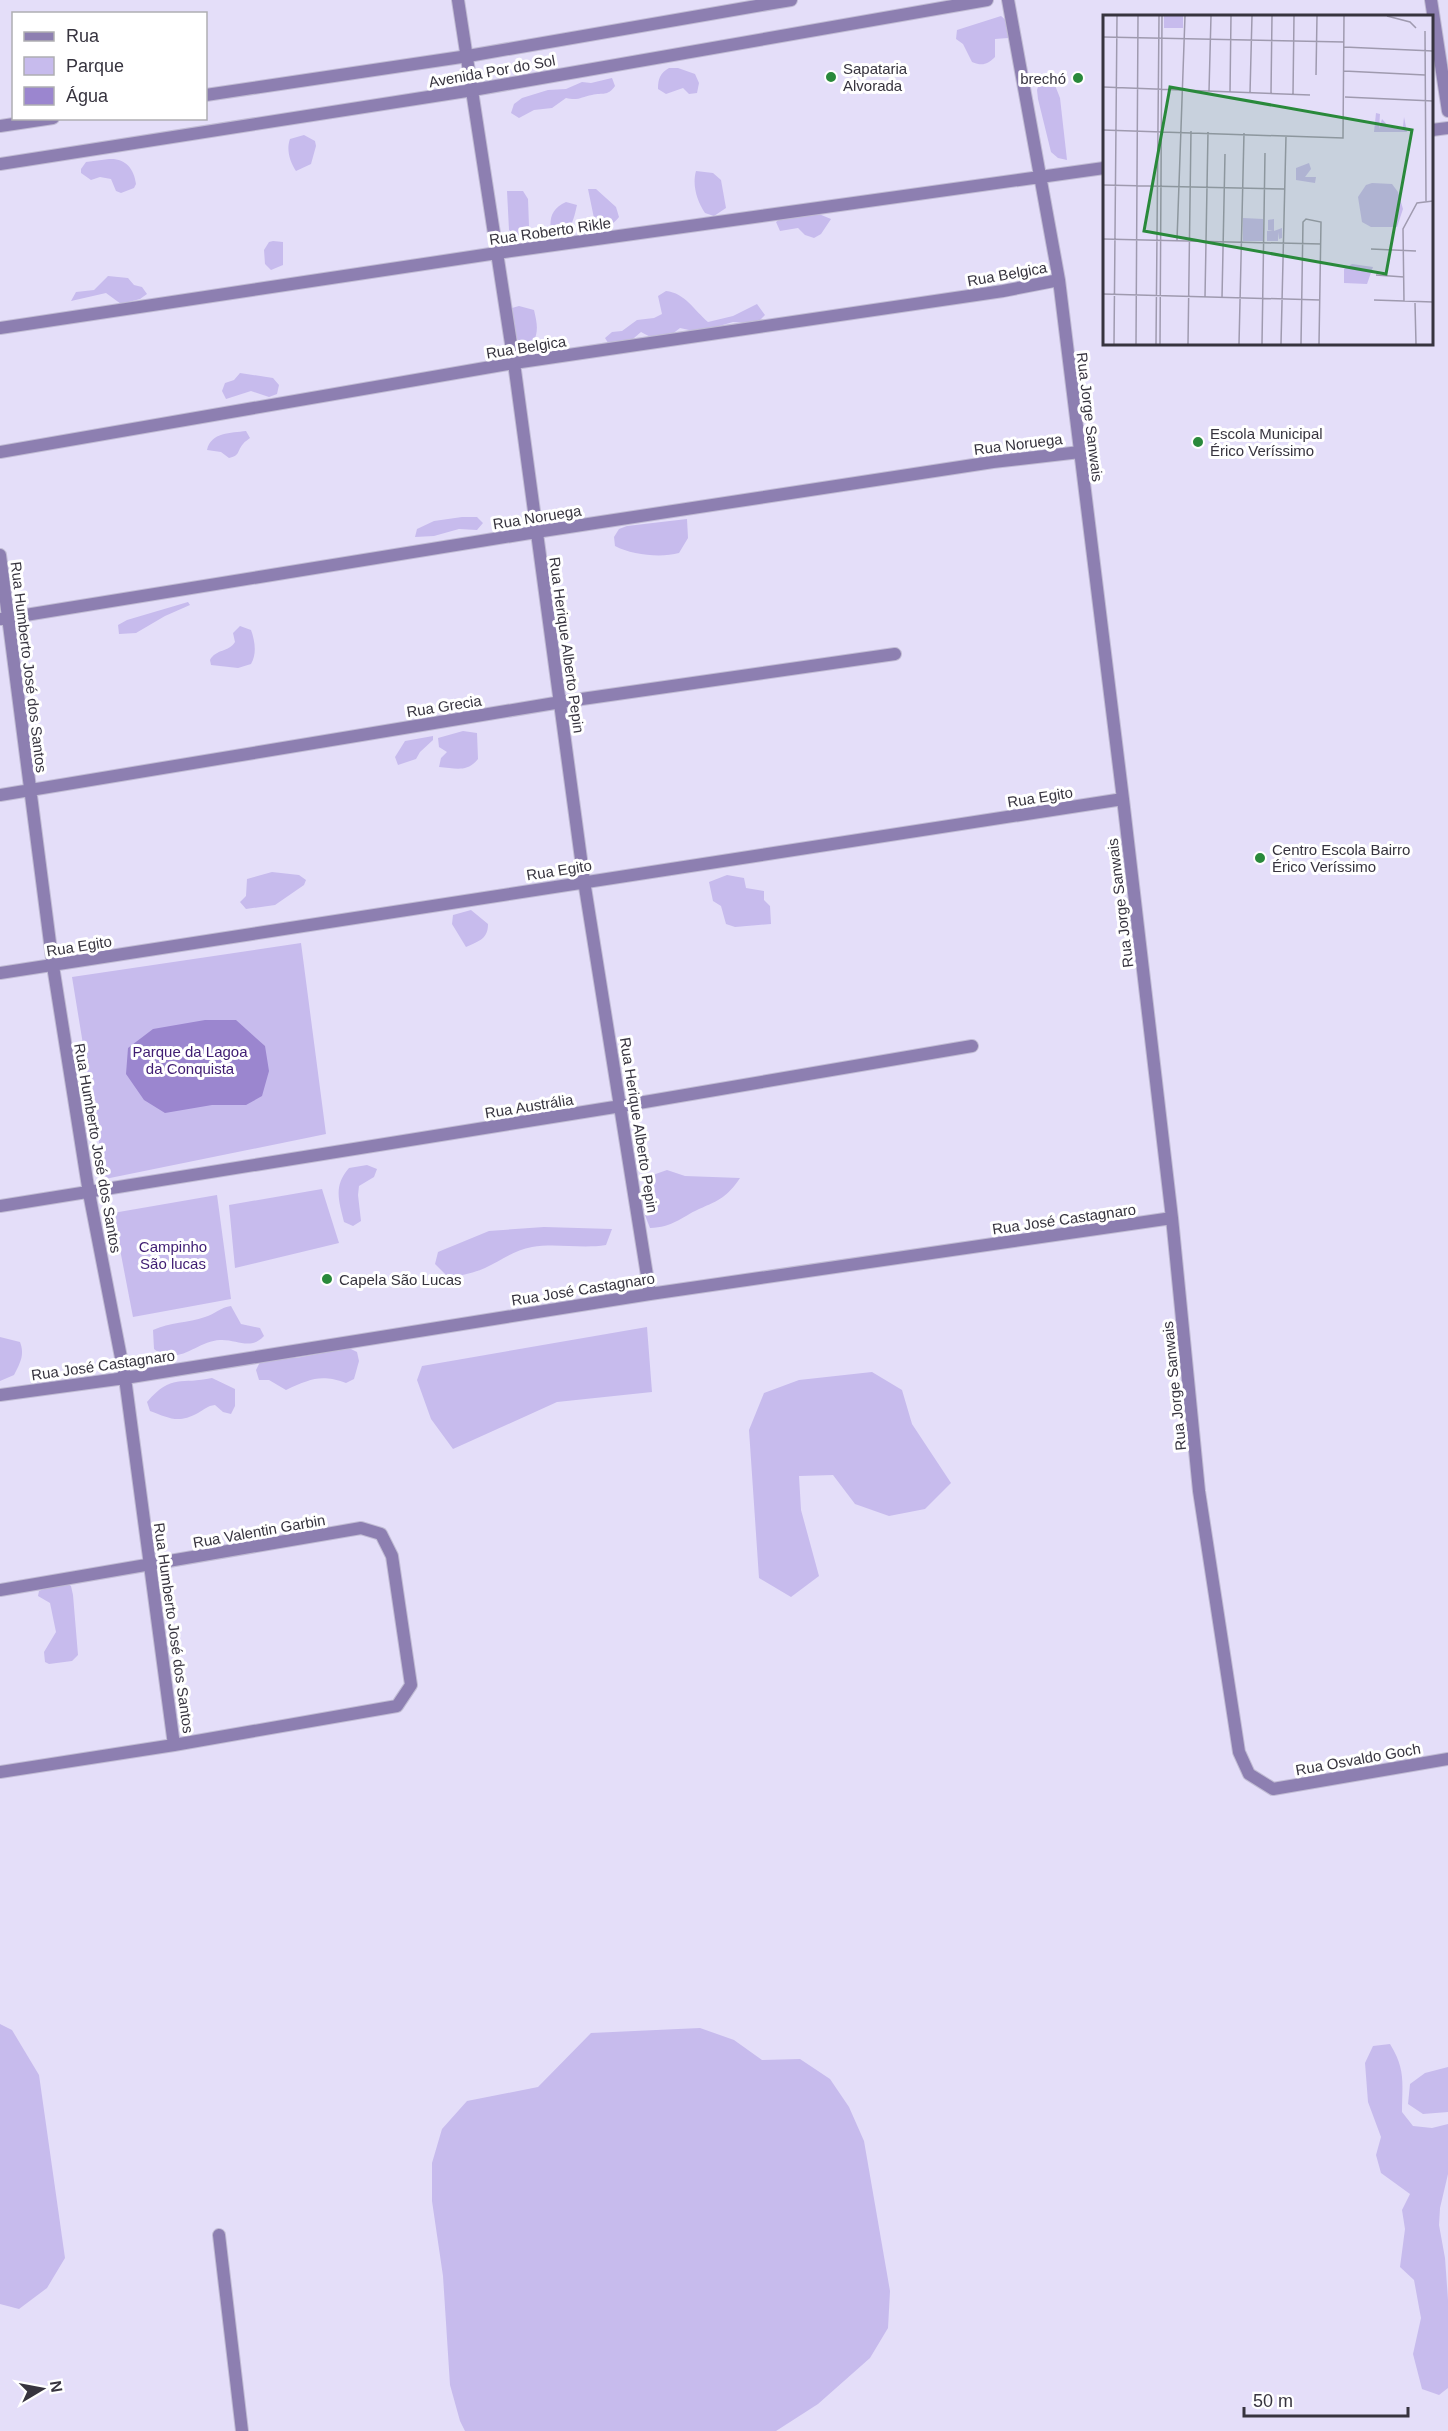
<svg xmlns="http://www.w3.org/2000/svg" width="1448" height="2431" viewBox="0 0 1448 2431" font-family="Arial,sans-serif">
  <rect width="100%" height="100%" fill="#e4def9"/>
  <!-- green -->
  <path fill="#c7bbed" d="M1001 16C1010 23 1011 28 1008 38L995 39V57C987 65 982 66 972 62L963 44 956 39 957 30Z
    M669 68H678L695 74 699 83 697 93 689 94 683 88 666 94 658 89C658 79 660 73 669 68Z
    M612 78 615 86C607 97 603 92 592 95 581 97 578 101 566 98L552 108 534 110 519 118 511 113 514 104 522 98 548 90 566 89 582 82 591 83Z
    M1053 80 1060 98 1067 160 1058 158 1051 152 1038 99 1037 90 1040 81Z
    M304 135 315 141 316 146 311 164 296 171C290 162 286 150 290 139Z
    M109 159C125 158 134 168 136 184L134 188 121 193 116 191 111 179 100 177 91 180 81 173V169L86 162Z
    M696 171 713 173 721 180 726 208 714 216 705 213C697 201 692 185 696 171Z
    M588 189H596L616 207 619 217C612 226 606 227 595 223Z
    M507 191H523L528 199 529 226 516 237 509 230Z
    M566 202 577 205C573 222 571 236 551 232 549 218 552 208 566 202Z
    M814 212 831 219 821 234 814 238 805 235 798 228 780 231 776 222 783 216Z
    M273 241 283 242V265L271 270 265 264 264 250 269 242Z
    M108 276 128 278 134 285 142 287 147 294 140 299 121 304 106 293 71 301 76 292 94 290Z
    M666 291C685 293 694 310 708 322L733 316 757 304 765 315 759 321 750 323 733 322 698 332 680 328 666 339 658 341 641 332 627 344 610 346 605 338 612 332 622 331 637 320 654 318 662 314 658 296Z
    M519 306 534 310C537 323 539 331 533 343H523L515 338 509 314 512 308Z
    M240 373 273 378 279 385 277 394 269 397 251 391 226 399 222 391 225 383 234 380Z
    M246 431 250 438C248 440 245 441 243 444 237 451 240 456 229 458L221 452 207 450C211 432 231 433 246 431Z
    M462 517H477L483 523 477 530 459 529 434 536 415 537 417 529 434 521Z
    M687 519 688 538 679 553C661 558 632 555 615 546L614 537 619 529 627 526Z
    M188 602 190 605 165 616 136 633 119 634 118 625 127 620Z
    M240 626 251 630C255 641 257 654 251 664L238 668 211 665 210 660C216 649 229 652 235 642L233 633Z
    M463 731 477 733 478 759C467 773 455 768 439 767L441 758 447 752 439 747 438 738Z
    M433 736V740L420 752 416 759 398 765 395 757 405 741Z
    M272 872 299 875 306 880 304 885 275 905 246 909 240 902 246 896 247 879Z
    M727 875 744 878 746 888 764 891V900L770 906 771 924 735 927 726 924 721 906 713 901 709 882Z
    M471 910 488 924C488 939 479 941 466 947L452 924 453 915Z
    M301 943 326 1134 105 1179 72 977Z
    M367 1165 377 1169 374 1177 359 1186 358 1195 361 1221 353 1226 344 1222C339 1201 333 1186 349 1168Z
    M667 1170 685 1176 740 1178C727 1197 720 1200 699 1209 680 1218 673 1227 650 1228L643 1210 639 1191 650 1176Z
    M322 1189 339 1243 235 1268 229 1205Z
    M217 1195 231 1299 133 1317 113 1213Z
    M544 1227 612 1229 606 1245C582 1249 556 1243 532 1247 514 1250 501 1261 485 1268 474 1273 461 1275 449 1278L435 1264 438 1252 489 1231Z
    M231 1306 241 1324 260 1328 264 1336C250 1351 237 1339 220 1340 196 1341 178 1368 154 1349L153 1330C170 1322 188 1323 205 1317 215 1314 221 1307 231 1306Z
    M647 1327 652 1392 557 1402 453 1449 431 1419 417 1380 422 1366Z
    M0 1337 20 1342C25 1355 20 1363 14 1375L0 1381Z
    M349 1348 357 1352 359 1361 354 1379 346 1383C320 1374 311 1379 286 1390L269 1380H259L256 1370 260 1362 278 1355 296 1358Z
    M872 1372 902 1390 912 1424 951 1483 925 1509 889 1516 855 1504 833 1475 799 1476 801 1510 819 1576 791 1597 759 1578 749 1430 764 1393 799 1380Z
    M212 1378 235 1389V1406L231 1414 223 1412 215 1405C207 1406 205 1409 198 1413 178 1424 169 1418 150 1411L147 1402C172 1373 181 1385 212 1378Z
    M64 1581 71 1586 73 1595 78 1655 72 1661 49 1664 45 1662 44 1652 56 1632 50 1603 38 1596 39 1591Z
    M0 2024 12 2030 39 2075 65 2258 47 2288 19 2309 0 2304Z
    M700 2028 734 2040 762 2060 800 2059 830 2079 849 2107 864 2141 890 2291 888 2328 870 2358 818 2404 776 2431H465L460 2421 450 2385 443 2276 432 2201V2163L442 2129 467 2101 538 2087 591 2033Z
    M1390 2044C1406 2070 1402 2083 1402 2112L1413 2126 1432 2128 1448 2124V2174L1440 2208 1439 2225 1445 2258 1448 2300V2388L1439 2395 1422 2389 1413 2354 1421 2318 1414 2280 1400 2267 1405 2229 1402 2210 1410 2194 1381 2173 1376 2155 1381 2137 1368 2102 1365 2063 1373 2046Z
    M1448 2067V2112L1423 2114 1408 2104 1410 2084 1425 2073Z"/>
  <!-- water -->
  <path fill="#9b86cf" d="M205 1020H236L265 1046 269 1071 262 1096 246 1105H212L165 1113 144 1100 126 1074 128 1048 153 1029Z"/>
  <g fill="none" stroke-linecap="round" stroke-linejoin="round">
    <defs>
      <path id="minor" d="M458 0 514 363 584 881 650 1294
        M1008 0 1059 280 1123 799 1172 1218 1199 1491 1239 1752 1249 1774 1273 1789 1448 1759
        M1431 0 1448 111
        M1432 130 1448 128
        M0 328 497 253 1104 168
        M0 452 514 363 1003 291 1059 280
        M0 555 53 966 89 1193 125 1378 174 1745
        M1 619 536 532 993 462 1080 452
        M0 795 561 702 895 654
        M0 973 1123 799
        M0 1206 621 1106 972 1046
        M0 1395 125 1378 650 1294 1172 1218
        M0 1590 361 1528 381 1534 392 1556 411 1685 397 1706 174 1745 0 1772
        M219 2235 242 2431"/>
      <path id="tertiary" d="M206 95 468 56 791 0
        M0 126 53 118
        M0 164 473 90 987 0"/>
    </defs>
    <!-- minor casing -->
    <use href="#minor" stroke="#c1bcd4" stroke-width="14"/>
    <!-- tertiary casing -->
    <use href="#tertiary" stroke="#c1bcd4" stroke-width="14"/>
    <!-- minor -->
    <use href="#minor" stroke="#8d7fb1" stroke-width="12"/>
    <!-- tertiary -->
    <use href="#tertiary" stroke="#8d7fb1" stroke-width="12"/>
  </g>
  <!-- markers -->
  <g fill="#29893b" stroke="#fff" stroke-width="2">
    <circle cx="831" cy="77" r="6"/>
    <circle cx="1078" cy="78" r="6"/>
    <circle cx="1198" cy="442" r="6"/>
    <circle cx="1260" cy="858" r="6"/>
    <circle cx="327" cy="1279" r="6"/>
  </g>
  <g text-anchor="middle" dominant-baseline="central" stroke-width="6" stroke-linejoin="round" paint-order="stroke">
    <!-- poi labels -->
    <g font-size="15" fill="#37343f" stroke="#fff" text-anchor="start">
      <text x="843" y="68">Sapataria<tspan x="843" dy="17">Alvorada</tspan></text>
      <text x="1066" y="78" text-anchor="end">brechó</text>
      <text x="1210" y="433">Escola Municipal<tspan x="1210" dy="17">Érico Veríssimo</tspan></text>
      <text x="1272" y="849">Centro Escola Bairro<tspan x="1272" dy="17">Érico Veríssimo</tspan></text>
      <text x="339" y="1279">Capela São Lucas</text>
    </g>
    <!-- street labels -->
    <g font-size="15" fill="#37343f" stroke="#fff">
      <text transform="translate(492 71) rotate(-10)">Avenida Por do Sol</text>
      <text transform="translate(550 231) rotate(-8)">Rua Roberto Rikle</text>
      <text transform="translate(1007 274) rotate(-10)">Rua Belgica</text>
      <text transform="translate(526 347) rotate(-9)">Rua Belgica</text>
      <text transform="translate(1090 417) rotate(83)">Rua Jorge Sanwais</text>
      <text transform="translate(1018 444) rotate(-7)">Rua Noruega</text>
      <text transform="translate(537 517) rotate(-9)">Rua Noruega</text>
      <text transform="translate(567 645) rotate(82)">Rua Herique Alberto Pepin</text>
      <text transform="translate(29 667) rotate(83)">Rua Humberto José dos Santos</text>
      <text transform="translate(444 706) rotate(-9)">Rua Grecia</text>
      <text transform="translate(1040 797) rotate(-9)">Rua Egito</text>
      <text transform="translate(559 870) rotate(-9)">Rua Egito</text>
      <text transform="translate(1120 903) rotate(-97)">Rua Jorge Sanwais</text>
      <text transform="translate(79 946) rotate(-9)">Rua Egito</text>
      <text transform="translate(529 1106) rotate(-9)">Rua Austrália</text>
      <text transform="translate(639 1125) rotate(81)">Rua Herique Alberto Pepin</text>
      <text transform="translate(98 1148) rotate(80)">Rua Humberto José dos Santos</text>
      <text transform="translate(1064 1219) rotate(-8)">Rua José Castagnaro</text>
      <text transform="translate(583 1289) rotate(-9)">Rua José Castagnaro</text>
      <text transform="translate(103 1365) rotate(-8)">Rua José Castagnaro</text>
      <text transform="translate(1174 1386) rotate(-96)">Rua Jorge Sanwais</text>
      <text transform="translate(259 1531) rotate(-10)">Rua Valentin Garbin</text>
      <text transform="translate(174 1628) rotate(82)">Rua Humberto José dos Santos</text>
      <text transform="translate(1358 1759) rotate(-10)">Rua Osvaldo Goch</text>
    </g>
    <!-- park labels -->
    <g font-size="15" fill="#3f1c72" stroke="#fff">
      <text x="190" y="1051">Parque da Lagoa<tspan x="190" dy="17">da Conquista</tspan></text>
      <text x="173" y="1246">Campinho<tspan x="173" dy="17">São lucas</tspan></text>
    </g>
  </g>
  <!-- overview -->
  <g transform="translate(1103 15)">
    <rect width="330" height="330" fill="#e4def9"/>
    <path d="M61 1H80V13H61ZM273 98 277 99 276 114 279 104 286 112H300L301 102 304 117H271ZM206 148 208 154 202 162H213L212 168 193 165V153ZM269 168 289 169 295 177 300 194 294 212H268L259 207 255 182 263 170ZM140 203 160 204V226H140ZM171 204V216L179 213V223L176 224 175 217V226H164V216L170 215H165V205ZM249 249 270 252 264 269 241 268V254Z" fill="#c7bbed"/>
    <path fill="none" stroke="#9f9aaf" stroke-width="1.5" d="M284 1 307 7 313 13M322 16 323 186M0 22 241 27M241 32 330 36M241 56 322 60M213 60 214 1M0 72 207 80M106 76 108 1M127 77 128 1M147 78 149 1M168 78 169 1M190 79 191 1M242 82 330 86M0 115 240 123 241 1M0 170 181 174M0 224 218 229M74 225 82 1M268 234 313 236M273 260 301 262M0 279 217 285M102 282 105 117M119 283 122 139M271 285 330 287M301 287 300 214 314 188 330 186M312 288 313 329M11 329 14 1M33 329 35 1M53 329 56 1M57 329 59 1M85 329 88 116M136 329 141 118M159 329 162 138M178 329 183 121M198 329 200 207 203 204 218 207 216 329"/>
    <path fill="#29893b" fill-opacity="0.15" stroke="#29893b" stroke-width="3" d="M67 72 309 115 283 259 41 216Z"/>
    <rect width="330" height="330" fill="none" stroke="#37343f" stroke-width="3"/>
  </g>
  <!-- legend -->
  <rect x="12" y="12" width="195" height="108" fill="#ffffff" stroke="#afaeb2" stroke-width="1.5"/>
  <rect x="24" y="32" width="30" height="9" fill="#8d7fb1" stroke="#afaeb2" stroke-width="1.5"/>
  <text x="66" y="42" font-size="18" fill="#37343f">Rua</text>
  <rect x="24" y="57" width="30" height="18" fill="#c7bbed" stroke="#afaeb2" stroke-width="1.5"/>
  <text x="66" y="72" font-size="18" fill="#37343f">Parque</text>
  <rect x="24" y="87" width="30" height="18" fill="#9b86cf" stroke="#afaeb2" stroke-width="1.5"/>
  <text x="66" y="102" font-size="18" fill="#37343f">Água</text>
  <!-- north arrow -->
  <g transform="translate(42 2389) rotate(80)" stroke="#ffffff" stroke-width="4.5" paint-order="stroke">
  <path d="M0-4.5L10 22L0 15L-10 22Z" fill="#37343f"/>
  <text y="-9" font-size="16" font-weight="bold" text-anchor="middle" fill="#37343f">N</text>
  </g>
  <!-- scale -->
  <path d="M1244 2407v9h164v-9" fill="none" stroke="#37343f" stroke-width="3"/>
  <text x="1253" y="2407" font-size="18" fill="#37343f" stroke="#ffffff" stroke-width="4.5" paint-order="stroke">50 m</text>
</svg>
